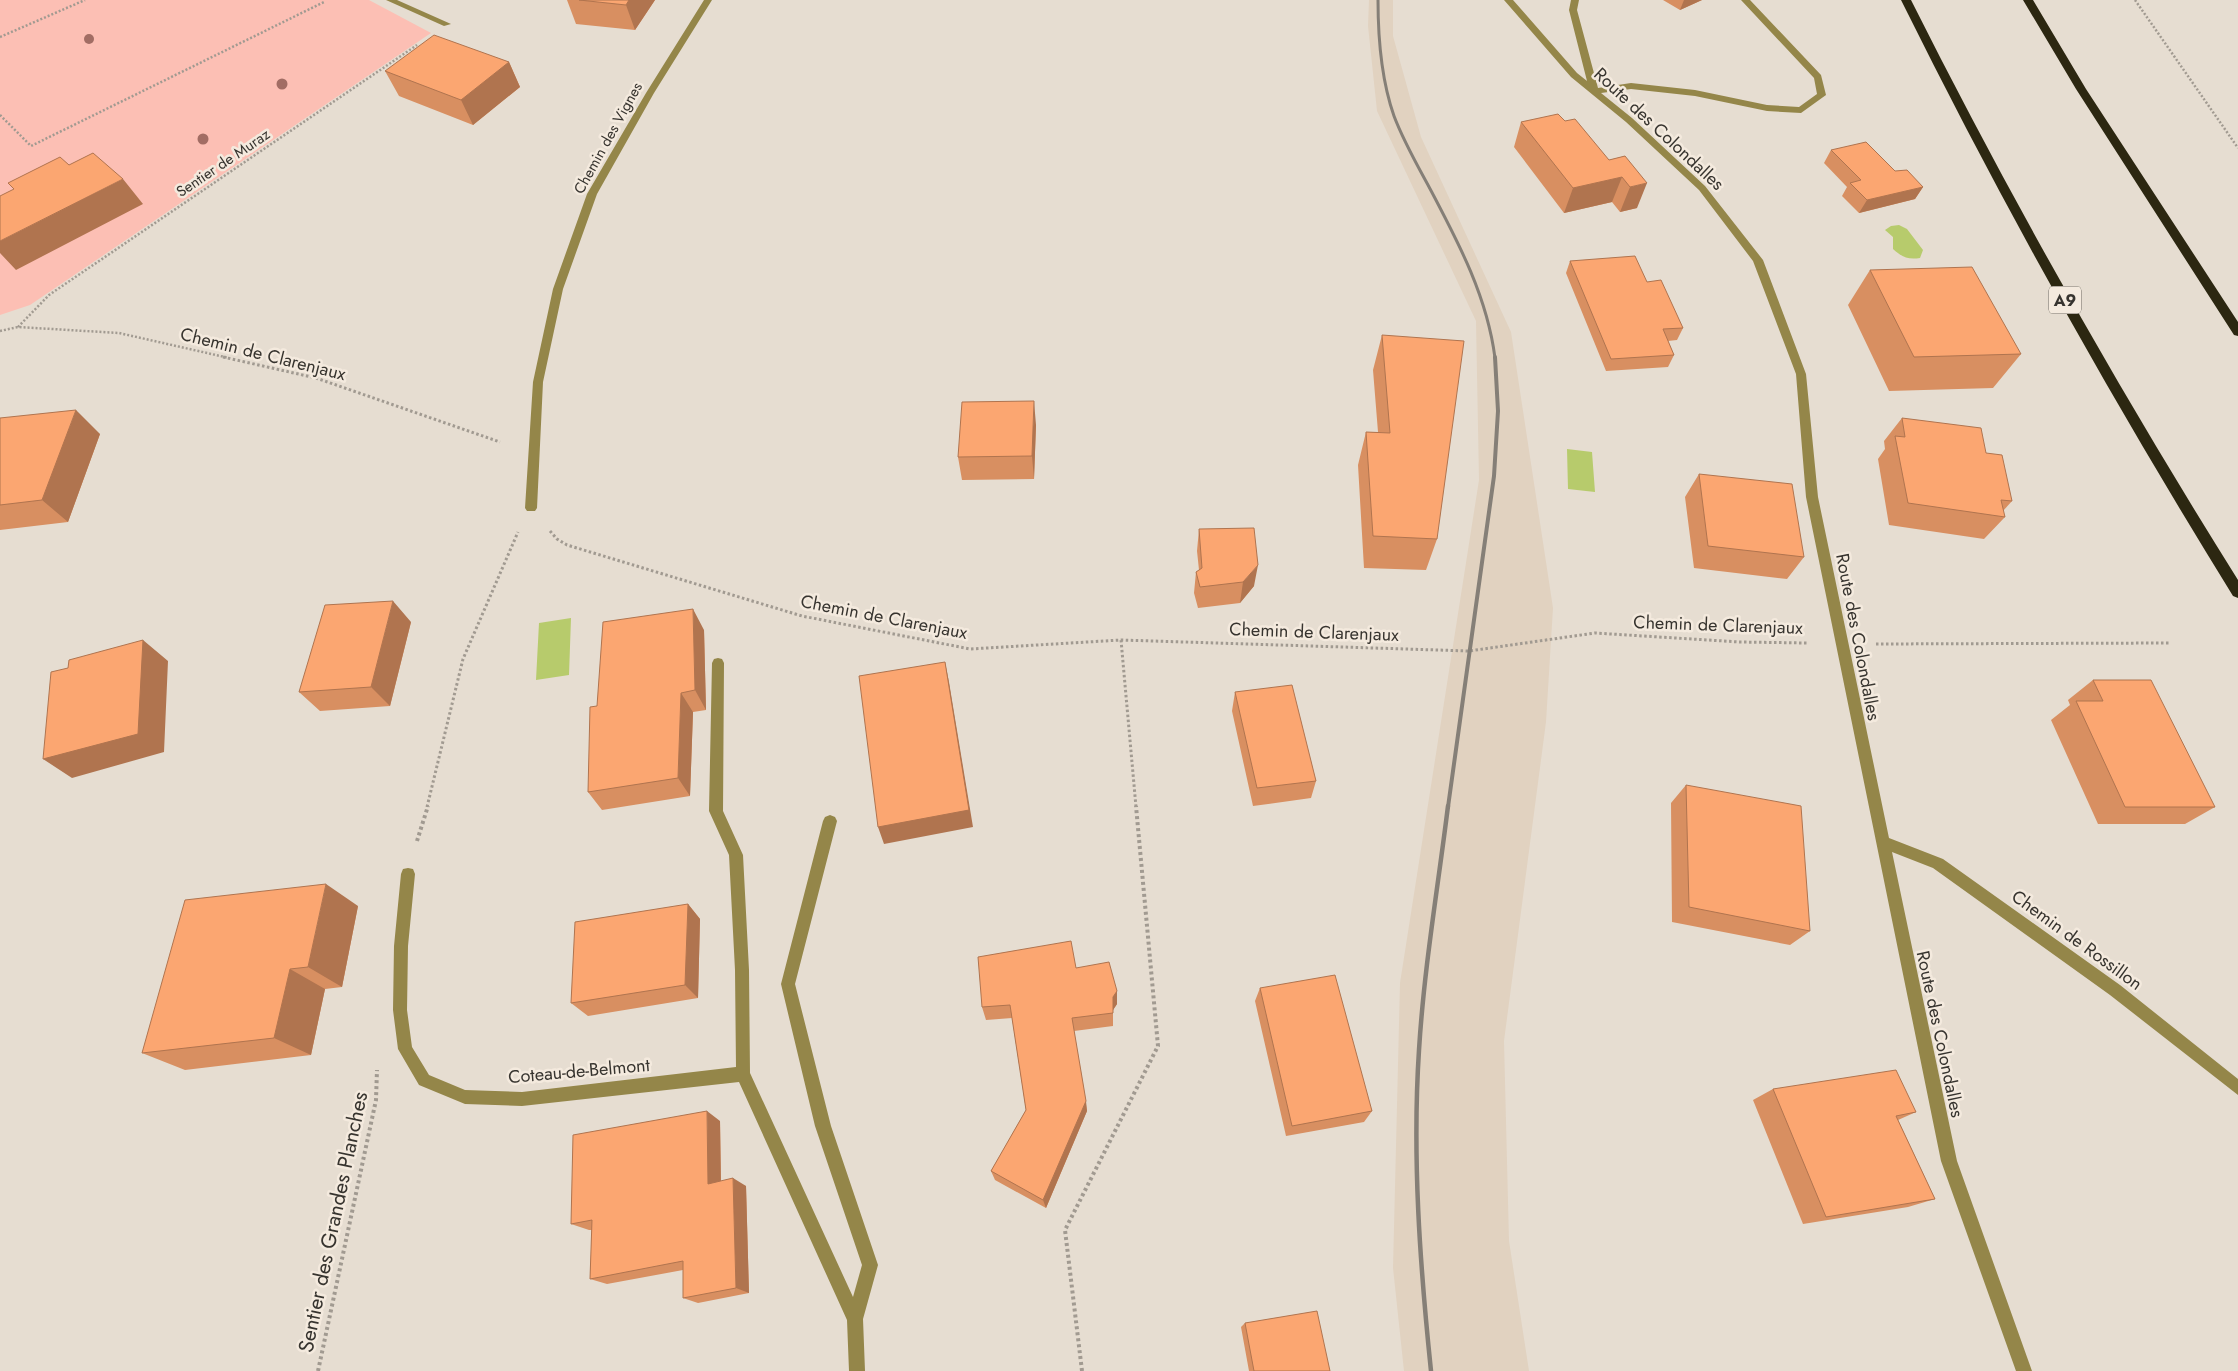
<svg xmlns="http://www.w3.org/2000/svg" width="2238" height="1371" viewBox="0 0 2238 1371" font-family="Jost,sans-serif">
  <rect width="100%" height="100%" fill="#e6ddd1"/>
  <!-- built -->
  <path fill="#e1d2c0" d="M1369 0H1393V36L1421 137 1511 332 1553 608 1546 722 1504 1041 1509 1241 1529 1371H1404L1393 1268 1400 983 1479 480 1476 321 1377 111 1368 26Z"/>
  <!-- green -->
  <path fill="#fcbfb4" d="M0 0H369L431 33 30 305 0 315Z"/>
  <!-- water -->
  <path fill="#b7cb6c" d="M1899 225 1907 229 1923 250 1920 258C1908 260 1902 257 1893 249V237L1885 230 1891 226Z
    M1567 449 1592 452 1595 492 1568 489Z
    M571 618 569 675 536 680 539 623Z"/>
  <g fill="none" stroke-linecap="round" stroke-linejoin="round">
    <!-- path-far2 -->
    <path stroke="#a19a91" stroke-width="2.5" stroke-dasharray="2 2" stroke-linecap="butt" d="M2135 0 2238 148
      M0 37 85 0
      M0 115 31 146 324 2
      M18 327 49 295 417 45
      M0 331 18 327 119 333 229 358"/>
    <!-- path-far1 -->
    <path stroke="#a19a91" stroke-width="3" stroke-dasharray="2.5 2.5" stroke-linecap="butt" d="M223 357 316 378 500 442
      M550 531 557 539 567 545 802 616 970 649 1121 640 1469 651 1595 633 1740 642 1807 643
      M1121 640 1136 807
      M1876 644 2171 643
      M427 807 463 659 518 532"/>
    <!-- path -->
    <path stroke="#a19a91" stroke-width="4" stroke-dasharray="3 3" stroke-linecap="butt" d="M417 841 428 806
      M318 1371 376 1100 377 1070
      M1082 1371 1065 1230 1158 1046 1136 806"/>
    <!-- minor -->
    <path fill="#948649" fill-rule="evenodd" d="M386 0H397L451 24 444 26Z
      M704 0H712L654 93 597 194 563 289 543 382 537 508 535 511H527L525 508 533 382 553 289 587 194 646 93Z
      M1504 0H1513L1577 73 1587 81 1569 10 1571 0H1579L1577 10 1598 88 1631 83 1695 90 1767 105 1799 107 1817 94 1814 78 1741 0H1750L1821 75 1826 95 1801 113 1767 111 1695 96 1631 89 1601 93 1632 118 1705 186 1763 260 1806 374 1818 497 1889 838 1943 859 2120 985 2238 1079V1095L2110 995 1933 868 1892 852 1957 1161 2032 1371H2016L1941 1161 1806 497 1796 374 1753 261 1699 190 1626 122 1571 77Z
      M718 658 722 659 724 663 723 811 743 855 749 970 750 1073 853 1297 862 1265 815 1126 781 984 823 821 825 817 830 815 835 817 837 821 795 984 831 1126 878 1265 863 1319 865 1371H849L847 1320 739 1082 522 1106 465 1104 419 1085 398 1049 393 1010 394 946 401 874 403 869 408 868 413 869 415 874 408 946 407 1010 412 1047 429 1075 465 1090 522 1092 736 1067 735 970 729 855 709 811 712 663 714 659Z"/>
    <!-- highway -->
    <path fill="#2c2711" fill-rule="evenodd" d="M1901 0H1911C2011 199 2120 392 2238 580V598L2233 596C2113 402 2002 204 1901 0Z
      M2023 0H2033L2086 89 2238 322V336L2234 335 2076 89Z"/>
    <!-- rail-far2 -->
    <path stroke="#857f77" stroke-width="3" d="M1378 0C1378 40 1381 79 1394 116 1403 140 1416 163 1428 185 1457 240 1487 295 1495 358"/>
    <!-- rail-far1 -->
    <path stroke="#857f77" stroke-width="4" d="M1448 807 1494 476 1498 411 1495 357"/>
    <!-- rail -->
    <path stroke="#857f77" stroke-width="4.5" d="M1431 1371C1420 1265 1412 1157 1419 1050 1424 968 1438 887 1448 806"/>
  </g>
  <!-- trees -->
  <g fill="#a26d64">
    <circle cx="89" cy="39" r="5"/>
    <circle cx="282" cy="84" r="5.5"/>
    <circle cx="203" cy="139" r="5.5"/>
  </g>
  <!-- wall -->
  <path fill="#d88f61" d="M567 0H655L635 30 576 24Z
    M1663 0H1702L1680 10Z
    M509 62 520 87 473 125 399 96 385 71Z
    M1565 121 1609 160 1625 156 1637 208 1620 212 1612 202 1564 213 1514 147 1521 122Z
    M1831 150 1895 171 1923 187 1915 199 1859 213 1842 196 1847 187 1824 163Z
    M1570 261 1647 282 1683 328 1677 340 1668 341 1674 355 1668 367 1606 371 1566 273Z
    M1870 270 2021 354 1993 388 1889 391 1848 305Z
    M1382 335 1437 539 1426 570 1364 568 1358 465 1366 432H1378L1373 370Z
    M0 418 100 434 68 522 0 530Z
    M1902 418 1986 453 2012 501 2003 511 2005 517 1984 539 1889 525 1878 459 1885 449 1884 441Z
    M1036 425 1034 479 962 480 958 457Z
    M1699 474 1804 557 1787 579 1694 568 1685 497Z
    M1199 529 1254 586 1240 603 1198 608 1194 593 1196 572 1199 570 1197 551Z
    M411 622 390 706 320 711 299 692Z
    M704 630 706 710 693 712 690 796 602 810 588 792 597 706Z
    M2093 680 2215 807 2185 824H2098L2051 720 2070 705 2068 700Z
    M1235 692 1316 781 1311 798 1253 806 1232 711Z
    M1686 785 1810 931 1790 945 1672 922 1671 803Z
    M688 904 700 919 698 998 588 1016 571 1003Z
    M358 906 342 987 325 989 311 1055 185 1070 142 1053Z
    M1076 968 1117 991V1004L1113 1010V1026L1074 1031 1087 1111 1046 1208 995 1180 991 1171 1026 1110 1012 1018 986 1020 982 1007Z
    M1260 988 1372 1111 1364 1122 1286 1136 1255 1001Z
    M1773 1089 1916 1112 1898 1120 1935 1199 1908 1207 1803 1224 1753 1100Z
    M720 1121 721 1181 746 1186 749 1293 698 1303 683 1298V1270L607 1284 590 1279 592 1230H589L571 1224Z
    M1245 1323 1330 1371H1249L1241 1327Z"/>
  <!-- shaded-wall -->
  <path fill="#b0744f" d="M629 0H655L635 30 626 5Z
    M1684 0H1702L1680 10Z
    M509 62 520 87 473 125 461 100Z
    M1622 177 1612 202 1564 213 1573 188Z
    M123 179 143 204 16 270 0 253V241Z
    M1647 183 1637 208 1620 212 1630 187Z
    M1923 187 1915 199 1859 213 1867 200Z
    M1034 401 1036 425 1034 479 1032 456Z
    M76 410 100 434 68 522 42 500Z
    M1258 565 1254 586 1240 603 1243 582Z
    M393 601 411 622 390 706 371 687Z
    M693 609 704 630 706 710 695 690Z
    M143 640 168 661 164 752 72 778 43 759Z
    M945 662 949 682 973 827 884 844 878 827Z
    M681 693 693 712 690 796 678 778Z
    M326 884 358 906 342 987 308 967Z
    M688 904 700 919 698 998 685 985Z
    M290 969 325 989 311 1055 274 1038Z
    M1117 991V1004L1113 1010V997Z
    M1086 1101 1087 1111 1046 1208 1043 1200Z
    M707 1111 720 1121 721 1192 708 1184Z
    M733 1178 746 1186 749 1293 736 1288Z"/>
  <!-- building -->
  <path fill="#fba671" stroke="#b0744f" d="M579 0H629L626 5Z
    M434 35 509 62 461 100 385 71Z
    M1558 114 1565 121 1575 119 1609 160 1625 156 1647 183 1630 187 1622 177 1573 188 1521 122Z
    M1866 142 1895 171 1907 170 1923 187 1867 200 1850 183 1861 180 1831 150Z
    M93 153 123 179 0 241V196L14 189 8 183 60 157 69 165Z
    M1635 256 1647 282 1661 280 1683 328 1663 329 1674 355 1611 359 1570 261Z
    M1972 267 2021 354 1914 357 1870 270Z
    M1382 335 1464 341 1437 539 1373 536 1366 432 1390 433Z
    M1034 401 1032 456 958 457 962 402Z
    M76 410 42 500 0 505V418Z
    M1902 418 1981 428 1986 453 2002 455 2012 501 2001 500 2005 517 1908 503 1895 436 1905 437Z
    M1699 474 1792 484 1804 557 1708 546Z
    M1254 528 1258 565 1243 582 1200 587 1196 572 1202 568 1199 529Z
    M393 601 371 687 299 692 325 605Z
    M693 609 695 690 681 693 678 778 588 792 590 707 597 706 603 622Z
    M143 640 138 734 43 759 51 672 68 668 69 660Z
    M945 662 969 810 878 827 859 676Z
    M2093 680H2151L2215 807H2125L2076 701H2103Z
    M1292 685 1316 781 1257 788 1235 692Z
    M1686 785 1801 806 1810 931 1689 907Z
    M326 884 308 967 290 969 274 1038 142 1053 185 900Z
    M688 904 685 985 571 1003 575 922Z
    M1071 941 1076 968 1109 962 1117 991 1113 997V1013L1072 1018 1086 1101 1043 1200 991 1171 1026 1110 1010 1005 982 1007 978 957Z
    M1335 975 1372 1111 1292 1126 1260 988Z
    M1896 1070 1916 1112 1896 1116 1935 1199 1826 1217 1773 1089Z
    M707 1111 708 1184 733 1178 736 1288 683 1298V1261L590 1279 592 1220 571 1224 573 1135Z
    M1317 1311 1330 1371H1254L1245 1323Z"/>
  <g text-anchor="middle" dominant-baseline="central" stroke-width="5" stroke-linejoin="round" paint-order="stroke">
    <!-- far-street labels -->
    <g font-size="15" fill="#37342f" stroke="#f4eade">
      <text transform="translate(608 138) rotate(-61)">Chemin des Vignes</text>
      <text transform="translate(223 163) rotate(-34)">Sentier de Muraz</text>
    </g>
    <!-- shield labels -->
    <rect fill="#f4eade" stroke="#706b64" stroke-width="1" x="2049" y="286.5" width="32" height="27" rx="4"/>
    <g font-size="16" font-weight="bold" fill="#37342f">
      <text x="2065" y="300">A9</text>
    </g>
    <!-- street labels -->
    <g font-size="18" fill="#37342f" stroke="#f4eade">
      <text transform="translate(1659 129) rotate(43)">Route des Colondalles</text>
      <text transform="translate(263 354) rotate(14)">Chemin de Clarenjaux</text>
      <text transform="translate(884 617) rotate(11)">Chemin de Clarenjaux</text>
      <text transform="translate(1718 625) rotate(2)">Chemin de Clarenjaux</text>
      <text transform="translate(1314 632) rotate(2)">Chemin de Clarenjaux</text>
      <text transform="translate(1858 637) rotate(79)">Route des Colondalles</text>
      <text transform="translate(2077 940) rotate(36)">Chemin de Rossillon</text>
      <text transform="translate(1940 1034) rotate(78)">Route des Colondalles</text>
      <text transform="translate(579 1071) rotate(-5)">Coteau-de-Belmont</text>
    </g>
    <!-- near-street labels -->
    <g font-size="21" fill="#37342f" stroke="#f4eade">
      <text transform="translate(333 1222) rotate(-78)">Sentier des Grandes Planches</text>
    </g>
  </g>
</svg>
